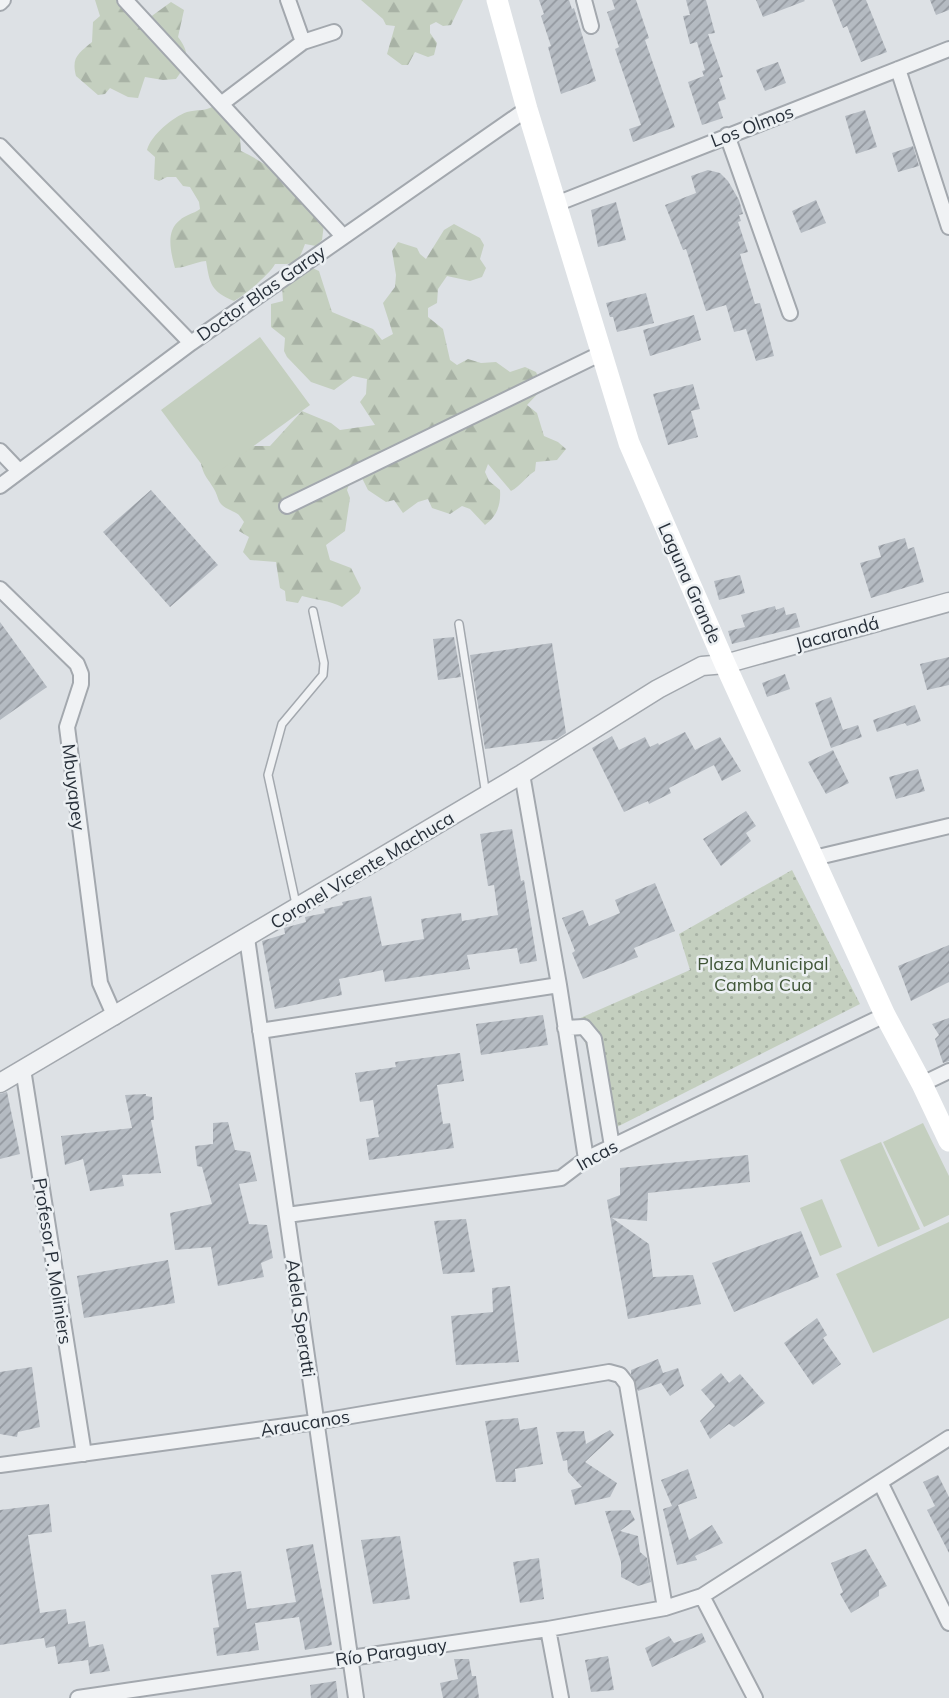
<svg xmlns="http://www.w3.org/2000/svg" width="949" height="1698" viewBox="0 0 949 1698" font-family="Mulish,sans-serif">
  <defs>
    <pattern id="grass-dots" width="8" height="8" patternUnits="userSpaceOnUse" patternTransform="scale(1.75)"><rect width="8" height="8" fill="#c4cfbf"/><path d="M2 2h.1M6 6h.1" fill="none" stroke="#a8b2a5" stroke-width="1.8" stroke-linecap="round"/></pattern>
    <pattern id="forest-firs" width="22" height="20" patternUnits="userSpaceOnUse" patternTransform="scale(1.75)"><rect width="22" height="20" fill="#c4cfbf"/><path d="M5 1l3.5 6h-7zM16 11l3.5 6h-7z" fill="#a8b2a5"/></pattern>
    <pattern id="building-hatch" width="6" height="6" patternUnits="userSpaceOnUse" patternTransform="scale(1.75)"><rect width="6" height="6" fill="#b5bbc2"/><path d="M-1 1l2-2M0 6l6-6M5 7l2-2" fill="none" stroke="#93989f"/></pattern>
  </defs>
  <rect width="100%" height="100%" fill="#dde1e5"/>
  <!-- grass -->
  <path fill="url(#grass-dots)" d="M792 870 860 1004 611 1130 578 1019 690 970 679 934Z"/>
  <!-- forest -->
  <path fill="url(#forest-firs)" d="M95 0H131L149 18 171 2 184 10 178 37C191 54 188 63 176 79L163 80 145 77 138 98 128 97 110 88 105 94 98 95 76 76C71 57 79 53 92 42L93 22 100 16Z
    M361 0H463L451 25 443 26 436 22 430 25V33L437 43 434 55 428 57 415 52 408 65H402L387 54 395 26 386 25 383 19Z
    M214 106 239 123 241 151C274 166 298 192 325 216L322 240 316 246 305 244C297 265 296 264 275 264 270 274 245 295 234 301 211 291 210 285 206 261 194 262 189 267 175 268 171 253 165 231 180 220 185 215 193 214 200 209L199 202 190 187 183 186 176 177H167L159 181 154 179 155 157 147 150C151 135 173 117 187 112 197 109 204 112 214 106Z
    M454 224 480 238 484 245 480 259 486 268 482 277 470 281 447 276 438 289 437 303 428 308V317L443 329 450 360 457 365 468 359 481 363 496 362 510 372 525 367 536 372 543 388 527 405 537 413 544 436 558 442 566 449 557 460 536 462 535 471C525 477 521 486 511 491L488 464 485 472 489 481 500 490C501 505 497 516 485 525L470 509 462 506 450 514 432 508 428 499 418 502 403 513 394 500 386 502 368 490 362 478 353 474 347 490 350 498 345 531 326 545 330 560 351 568 361 588 359 593 342 607C329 600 316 600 302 596L298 603 286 601 285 591 280 588 276 562 250 560 243 552 249 537 239 531 244 522C237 511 237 514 226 508 217 503 219 497 214 489 208 478 205 479 201 464L209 454 254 446H270L302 411 331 423 340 430 375 425 360 402 366 394 367 379 353 376 334 390 311 382 287 357 284 351 285 338 271 327V304L283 301 282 287 310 267 319 271 332 312 373 329 382 340 393 334 383 303 395 287 396 275 392 251 398 242 417 248 420 254 426 259 444 230Z"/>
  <!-- pitch -->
  <path fill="#c4cfbf" d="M260 337 310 405 211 477 161 410Z
    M923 1123 949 1176V1215L924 1227 883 1142Z
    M881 1142 920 1229 878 1247 840 1160Z
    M822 1199 842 1247 820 1256 800 1208Z
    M949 1222V1318L873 1353 836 1274Z"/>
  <!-- building -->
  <path fill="url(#building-hatch)" d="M539 0H569L572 9 574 8 596 81 561 94 548 47 551 46 541 16 544 14Z
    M612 0H636L649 38 645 40 675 127 633 142 629 129 641 125 615 49 619 47 607 12 615 9Z
    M686 0H706L715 33 708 34 723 77 719 78 726 99 718 102 723 118 702 125 688 82 704 76 702 71 705 70 697 42 690 44 683 16 690 15Z
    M756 0H804L805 1 763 17Z
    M832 0H866L887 52 861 62 847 26 843 28Z
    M930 0H949V10L936 15Z
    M778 62 786 83 765 91 756 70Z
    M865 110 877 147 856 154 845 116Z
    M913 146 919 166 898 172 892 153Z
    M708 170 720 173 728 181 739 200 743 214 739 215 741 221 738 222 748 252 740 254 755 304 760 303 774 356 756 361 746 329 734 332 726 305 706 311 686 249 683 250 665 205 696 193 691 176Z
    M816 200 826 223 801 233 792 211Z
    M616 202 626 240 598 247 591 210Z
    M646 293 654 323 617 332 613 317H610L606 303Z
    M694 315 701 340 650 356 643 330Z
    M693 384 700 409 691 411 698 437 668 445 653 394Z
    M151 490 218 565 170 607 103 532Z
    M905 538 908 549 914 547 924 582 871 598 860 563 881 557 878 546Z
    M740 575 745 593 719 600 714 581Z
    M775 606 776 610 784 607 786 615 796 613 800 627 732 644 728 631 745 627 741 615Z
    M0 622 47 687 0 720Z
    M454 637 461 677 438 680 433 639Z
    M552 643 566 733 557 739 485 749 470 655Z
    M949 657V685L927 690 920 664Z
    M785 674 790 689 767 697 762 683Z
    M831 697 843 730 858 725 862 737 831 748 815 703Z
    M915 705 921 721 907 726 905 723 877 732 873 720Z
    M685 732 695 750 720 737 741 771 722 781 714 765 669 788 671 793 649 804 648 801 624 812 592 748 612 736 619 750 645 737 650 747 658 743 659 745Z
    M833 750 849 783 826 794 808 762Z
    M918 769 925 791 896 799 889 777Z
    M746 811 756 826 746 833 751 841 721 866 703 839Z
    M512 829 521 881 524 880 537 961 520 964 517 948 467 955 470 969 385 982 383 970 339 979 342 995 275 1009 262 941 285 934 284 928 306 922 305 917 325 913 324 909 343 905 342 902 371 896 382 946 424 939 421 919 461 913 462 921 498 915 494 885 488 886 480 834Z
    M655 883 675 931 634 948 638 957 583 979 572 953 575 951 562 918 583 910 589 926 620 913 615 900Z
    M949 945V982L911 1001 898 966Z
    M543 1015 548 1045 481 1055 476 1024Z
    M949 1018V1061L943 1063 935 1039 939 1035 932 1024Z
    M460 1053 464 1081 437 1085 443 1124 450 1123 454 1148 369 1160 366 1139 379 1137 373 1100 360 1102 355 1073 396 1067 395 1062Z
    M7 1092 20 1154 0 1159V1094Z
    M146 1094V1096L152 1097 154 1120H151L161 1173 122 1175 124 1186 90 1191 83 1159 65 1165 61 1136 132 1128 125 1095Z
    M228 1122 235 1150 250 1152 257 1181 239 1184 249 1224 267 1225 273 1258 261 1263 264 1277 218 1286 211 1247 175 1250 170 1213 212 1204 202 1167 197 1166 195 1146 213 1144V1123Z
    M748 1155 750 1182 648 1193 647 1221 612 1218 649 1244 653 1277 693 1275 701 1304 628 1319 607 1200 620 1195V1168Z
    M466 1219 475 1272 443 1274 434 1221Z
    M801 1231 819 1277 734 1312 712 1263Z
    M168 1260 175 1303 84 1318 77 1276Z
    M510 1286 519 1362 456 1365 451 1316 493 1312 492 1288Z
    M817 1318 827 1335 823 1338 841 1364 813 1385 784 1343Z
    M658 1359 663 1373 678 1368 684 1386 670 1396 661 1383 638 1391 631 1374V1370Z
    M32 1367 40 1427 18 1432 17 1437 0 1434V1372Z
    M721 1373 729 1383 740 1374 765 1403 734 1427 729 1424 710 1439 700 1421 715 1406 701 1390Z
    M518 1418 520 1430 537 1427 543 1464 515 1469 516 1482H496L485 1421Z
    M610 1430 614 1435 585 1462 617 1483 610 1497 575 1505 571 1490 582 1487 568 1472 567 1460 563 1461 556 1432 584 1431 586 1444Z
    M688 1469 697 1498 678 1505 689 1540 712 1525 723 1543 695 1556 697 1560 677 1565 663 1509 672 1506 661 1480Z
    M938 1475 949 1497V1553L927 1510 935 1506 923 1482Z
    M49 1504 52 1532 28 1535 40 1613 66 1609 68 1624 85 1621 89 1647 103 1644 110 1671 90 1674 88 1660 58 1664 55 1646 46 1648 44 1638 0 1645V1510Z
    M630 1510 635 1520 620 1531 638 1536 640 1552 647 1558 651 1582 638 1586 621 1577V1562L605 1511Z
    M400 1536 410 1599 373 1604 361 1540Z
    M313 1544 332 1645 305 1650 299 1617 255 1623 259 1650 217 1656 213 1628 219 1627 211 1575 241 1571 247 1609 296 1602 286 1549Z
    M866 1549 887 1586 879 1590V1596L851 1613 840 1594 843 1592 831 1563Z
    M539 1558 544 1599 520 1603 513 1562Z
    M702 1633 706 1642 652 1667 645 1648 669 1636 674 1643Z
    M608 1656 614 1690 591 1692 585 1660Z
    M454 1659H469L472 1676H476L479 1698H443L440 1683 458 1679Z
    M336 1681 338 1698H311L310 1685Z"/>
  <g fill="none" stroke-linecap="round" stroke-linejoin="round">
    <defs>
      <path id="service" d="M459 624 486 795
        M296 904 268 775 282 724 323 675 324 663 313 611"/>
      <path id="minor" d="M125 0 342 235
        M288 0 303 42
        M584 0 591 26
        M0 3 3 0
        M898 69 949 227
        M221 104 303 42 334 32
        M727 135 790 313
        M0 146 191 343
        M556 204 949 49
        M0 451 19 471
        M0 486 191 343 527 109
        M287 506 602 353
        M0 589 77 664 81 674V684L67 727 100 983 115 1017
        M522 774 559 985 586 1159
        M814 858 949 826
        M247 938 356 1698
        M565 1028 584 1027 594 1039 612 1146
        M260 1031 559 985
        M23 1069 84 1454
        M922 1084 949 1071
        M287 1215 561 1178 586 1159 885 1015
        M0 1465 316 1422 609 1372 620 1375 627 1384 665 1608
        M880 1482 949 1623
        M702 1596 755 1698
        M548 1629 561 1698
        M78 1698 548 1629 665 1608 702 1596 949 1438"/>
      <path id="tertiary" d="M0 1083 522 774 658 689 702 666 725 664 949 602"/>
    </defs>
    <!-- service casing -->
    <use href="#service" stroke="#a3a8ae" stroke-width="10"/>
    <!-- minor casing -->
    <use href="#minor" stroke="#a3a8ae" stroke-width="18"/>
    <!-- tertiary casing -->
    <use href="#tertiary" stroke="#a3a8ae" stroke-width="21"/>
    <!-- service -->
    <use href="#service" stroke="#f0f2f4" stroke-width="7"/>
    <!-- minor -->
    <use href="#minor" stroke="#f0f2f4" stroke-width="14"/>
    <!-- tertiary -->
    <use href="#tertiary" stroke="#f0f2f4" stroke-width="18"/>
    <!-- secondary -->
    <path stroke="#fff" stroke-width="21" d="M497 0 527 109 629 443 725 664 885 1015 922 1084 949 1141"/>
  </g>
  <g text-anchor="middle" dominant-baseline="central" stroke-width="5" stroke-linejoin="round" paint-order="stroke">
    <!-- street labels -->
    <g font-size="18" fill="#28303a" stroke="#ecf0f3">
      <text transform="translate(752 126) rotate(-21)">Los Olmos</text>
      <text transform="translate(261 293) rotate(-35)">Doctor Blas Garay</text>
      <text transform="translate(690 583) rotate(66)">Laguna Grande</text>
      <text transform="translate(837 633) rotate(-15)">Jacarandá</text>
      <text transform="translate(74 787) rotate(83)">Mbuyapey</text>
      <text transform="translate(362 870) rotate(-31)">Coronel Vicente Machuca</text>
      <text transform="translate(597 1155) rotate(-29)">Incas</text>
      <text transform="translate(53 1261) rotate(81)">Profesor P. Moliniers</text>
      <text transform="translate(301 1318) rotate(82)">Adela Speratti</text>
      <text transform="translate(305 1423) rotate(-9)">Araucanos</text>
      <text transform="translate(391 1652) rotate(-8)">Río Paraguay</text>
    </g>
    <!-- park labels -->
    <g font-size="18" fill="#3f5537" stroke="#ecf0f3">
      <text x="763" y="963">Plaza Municipal<tspan x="763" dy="21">Camba Cua</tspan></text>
    </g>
  </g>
</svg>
